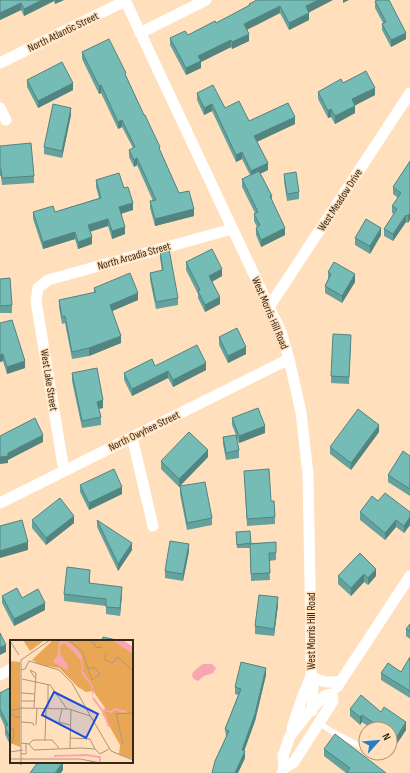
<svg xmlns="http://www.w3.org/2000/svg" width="410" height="773" viewBox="0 0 410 773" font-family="'Sofia Sans Condensed',sans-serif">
  <rect width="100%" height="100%" fill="#ffdfbc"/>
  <!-- water -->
  <path fill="#f9a6b2" d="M203 664H212L216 668 213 673 204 676 198 681C185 676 197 668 203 664Z"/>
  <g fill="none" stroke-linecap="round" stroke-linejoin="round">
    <!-- service -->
    <path stroke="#fff" stroke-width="5.5" d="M319 723 331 731 366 749"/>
    <!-- minor -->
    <path stroke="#fff" stroke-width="11" d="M125 0 281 332 289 359 301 412 308 475 311 637V676C324 683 327 683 341 681
      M140 33 206 0
      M0 63 125 1
      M0 108 6 120
      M269 307 410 93
      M132 437 153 526
      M64 471 36 301 38 288 48 280 232 229
      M0 503 289 359
      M0 675 11 669
      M337 687 410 576
      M292 728 302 698 311 676 313 686 312 711
      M282 773 284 768 283 756 290 736 312 708 326 695 332 694 333 701 294 762 284 768"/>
  </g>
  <!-- wall -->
  <path fill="#65a29d" d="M0 0H64L55 4 54 1 24 16 21 10 0 20Z
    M257 0 309 12V20L289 30 280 13 247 30 249 41 232 49 231 47 201 62V68L186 75 170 45V38L188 35 216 23 249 6V4Z
    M375 1 406 39 391 47 382 30V24L383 23 375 8Z
    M82 52 126 76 160 151 179 193 194 216 155 226 150 208V201H153L137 165 134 167 129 157V150L133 148 122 127 118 129 101 93 99 94 82 59Z
    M27 80 73 90 38 108 27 87Z
    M343 83 375 95 355 105V113L335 124 331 117 328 118 318 99V92Z
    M197 93 249 121 295 124 257 142 268 170 260 174 272 196V201L285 235 261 247 256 235V228L257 227 254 221V214L255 213 242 187V179L250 175 242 159 236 162 212 111 204 115 197 100Z
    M71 115 62 158 44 154V147Z
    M0 146 34 176V183L2 185 1 176H0Z
    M410 161 408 223 406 222 393 241 384 236V229L394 214 392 213V206L398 198 393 194V187Z
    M284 174 299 192V199L287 201 284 181Z
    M96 180 124 188 133 210 121 214 125 234 112 239 108 226 90 232 92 244 78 249 75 239 43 249 33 219V212H55L99 198 96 187Z
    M381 235 370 254 355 245V238Z
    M160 251 178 298V305L156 309 150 280V273L162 271 160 258Z
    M186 262 222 276 212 282 220 304 205 312 198 298V294L186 270Z
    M328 272 355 282 342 303 325 293V286L328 279Z
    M0 279 12 305V313H0Z
    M94 288 138 300 112 311 121 343 89 356 72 359 65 323 62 324 59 307V300L94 293Z
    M0 323 25 368 7 374 3 361 0 362Z
    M219 337 246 354 228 363 219 345Z
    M351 342 349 384 331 383V376Z
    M155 366 206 370 173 387 168 378 132 396 124 380V373Z
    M72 373 103 408 99 409 101 417V425L82 428 72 381Z
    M232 418 265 433 239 443 236 436 239 450V458L226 460 223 444V437L236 435 232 425Z
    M379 432 351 470 330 454V447Z
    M410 456V496L388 482V475Z
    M208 457 179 487 161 469V461Z
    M244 471 271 501 275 517V524L247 526Z
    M80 485 122 494 89 510 80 492Z
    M180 486 212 518V525L187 530 180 494Z
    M378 501 410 512V525L404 533 396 527 385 540 360 520V512Z
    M32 520 74 523 46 545 32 528Z
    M97 520 132 550 118 571 97 527Z
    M236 535 251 543 276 542V560L269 561 270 580 251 581 250 548H237Z
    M189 551 183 581 165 578V571Z
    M360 553 376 576 368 585 364 582 351 596 338 584V576Z
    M90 577V583L122 594 120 616 106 614V606L64 601V594Z
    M2 596 22 598 45 610 14 626 2 603Z
    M278 605 274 636 255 634V626Z
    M410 624V639L406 636V629Z
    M410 657V698L381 680V673L401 672Z
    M266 675 255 721 244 751 245 758 238 773H212L215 764V761L226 737 225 729 238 695 235 694V687Z
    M11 687V747L5 734V727L0 716V693Z
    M350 709 381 712 406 730 396 745 390 741V729H372L362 722 360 725 350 716Z
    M324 749 386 773H346L324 756Z"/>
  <!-- shaded-wall -->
  <path fill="#528480" d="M42 0H54V1L24 16V9Z
    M55 0H64L55 4Z
    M318 0H333L306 14V6Z
    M343 0H349L343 3Z
    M21 3V10L0 20V13Z
    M280 6V13L244 31V24Z
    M309 13V20L289 30V23Z
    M406 33V39L391 47V40Z
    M249 34V41L232 49V42Z
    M231 40V47L201 62V68L186 75V68L198 56Z
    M73 83V90L38 108V101Z
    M101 85V93L99 94V86Z
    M375 88V95L352 107V99Z
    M212 104V111L204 115V108Z
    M355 106V113L335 124V116Z
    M71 108V115L62 158V151Z
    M331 109V117L328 118V111Z
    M295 117V124L254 143V136Z
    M122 120V127L118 129V122Z
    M242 152V159L236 162V155Z
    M137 158V165L134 167V160Z
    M268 163V170L251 178V171Z
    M133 203V210L119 214V207Z
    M194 209V216L155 226V219Z
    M410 213V220L408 223V216Z
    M406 215V222L393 241V234Z
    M108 219V226L88 232V225Z
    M125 227V234L112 239V231Z
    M285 228V235L261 247V240Z
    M381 228V235L370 254V246Z
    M75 232V239L43 249V242Z
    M92 237V244L78 249V242Z
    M222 269V276L209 283V276Z
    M355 274V282L342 303V296Z
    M138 293V300L110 312V305Z
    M220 297V304L205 312V305Z
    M121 336V343L89 356V348Z
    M246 347V354L228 363V356Z
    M3 354V361L0 362V355Z
    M25 361V368L7 374V367Z
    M206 363V370L173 387V380Z
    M168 371V378L132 396V389Z
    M103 400V408L97 409V402Z
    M379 425V432L351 470V463Z
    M265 426V433L239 443V436Z
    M43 435V442L8 460V463L0 464V457Z
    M208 450V457L179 487V479Z
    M122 487V494L89 510V503Z
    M74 516V523L46 545V538Z
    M410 517V525L404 533V526Z
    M396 520V527L385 540V533Z
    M28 542V550L0 558V551Z
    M132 543V550L118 571V564Z
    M189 544V551L183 581V574Z
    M376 569V576L368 585V578Z
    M364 574V582L351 596V588Z
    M122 587V594L120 616V608Z
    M278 597V605L274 636V629Z
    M45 603V610L14 626V619Z
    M6 645V652L0 655V647Z
    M266 668V675L255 721 242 757V750Z
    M362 715V722L360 725V717Z
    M406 722V730L396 745V738Z
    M245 751V758L238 773H235Z
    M20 762H26L20 765Z
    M63 762V770L61 773H55Z"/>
  <!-- building -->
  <path fill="#75bcb7" stroke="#528480" d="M0 0H42L24 9 21 3 0 13Z
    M257 0H318L306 6 309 13 289 23 280 6 244 24 249 34 232 42 231 40 198 56 201 61 186 68 170 38 185 31 188 35 215 21 216 23 250 5 249 4Z
    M378 0H389L406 33 391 40 382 24 386 22 375 1Z
    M109 39 126 73 125 74 144 115H145L160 147 159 148 179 193 189 191 194 209 155 219 150 201 156 200 137 158 134 160 129 150 135 147 122 120 118 122 101 85 99 86 82 52Z
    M62 62 73 83 38 101 27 80Z
    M366 71 375 88 352 99 355 106 335 116 331 109 328 111 318 92 341 79 343 83Z
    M213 85 225 108 239 101 249 121 288 103 295 117 254 136 268 163 251 171 242 152 236 155 212 104 204 108 197 93Z
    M53 104 71 108 62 151 44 147Z
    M31 143 34 176 2 178 1 169H0V146Z
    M410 161V213L408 216 406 215 393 234 384 229 397 209 392 206 401 193 393 187Z
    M259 171 272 196H270L285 228 261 240 256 228 260 225 254 214 258 212 242 179Z
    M296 172 299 192 287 194 284 174Z
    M119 173 124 188 128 187 133 203 119 207 125 227 112 231 108 219 88 225 92 237 78 242 75 232 43 242 33 212 53 206 55 212 101 198 96 180Z
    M366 219 381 228 370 246 355 238Z
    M169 249 178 298 156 302 150 273 163 270 160 251Z
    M212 249 222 269 209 276 220 297 205 305 198 291 200 290 186 262Z
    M334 262 355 274 342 296 325 286 331 274 328 272Z
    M130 273 138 293 110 305 121 336 89 348 72 352 65 316 62 317 59 300 96 292 94 288Z
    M10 278 12 305 0 306V279Z
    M12 320 25 361 7 367 3 354 0 355V323Z
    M237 328 246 347 228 356 219 337Z
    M333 334 351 335 349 377 331 376Z
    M197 345 206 363 173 380 168 371 132 389 124 373 152 359 155 366Z
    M97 368 103 400 97 402 101 417 82 421 72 373Z
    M258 408 265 426 239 436 232 418Z
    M358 409 379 425 351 463 330 447Z
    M35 418 43 435 8 453V456L0 457V436Z
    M189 432 208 450 179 479 161 461Z
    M236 435 239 450 226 453 223 437Z
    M403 451 410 456V489L388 475Z
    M114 469 122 487 89 503 80 485Z
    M269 469 271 501H274L275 517 247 519 244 471Z
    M205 482 212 518 187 523 180 486Z
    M385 493 410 512V517L404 526 396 520 385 533 360 512 372 496 378 501Z
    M60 498 74 516 46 538 32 520Z
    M22 520 28 542 0 551V526Z
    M97 520 132 543 118 564Z
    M250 531 251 543 237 545 236 532Z
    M170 541 189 544 183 574 165 571Z
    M276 542V553H269L270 573 251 574 250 544Z
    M360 553 376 569 368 578 364 574 351 588 338 576Z
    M67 567 90 570 89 583 122 587 120 608 106 607V599L64 594Z
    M17 588 22 598 38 589 45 603 14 619 2 596Z
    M259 595 278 597 274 629 255 626Z
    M410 624V631L406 629Z
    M0 633 6 645 0 647Z
    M103 637 121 641H102Z
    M410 657V691L381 673 388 663 401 672Z
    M241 662 266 668 255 714 242 750 245 751 235 773H212L215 761 229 731 225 729 241 689 235 687Z
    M11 687V740L5 727 8 725 0 709V693Z
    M361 695 381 712 384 707 406 722 396 738 390 733V729H383L362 715 360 717 350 709Z
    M335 734 386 773H348L347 772 350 768 324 749Z
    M38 762H63L55 773H30Z"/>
  <g text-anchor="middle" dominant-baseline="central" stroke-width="3" stroke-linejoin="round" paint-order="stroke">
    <!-- street labels -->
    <g font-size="11" fill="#362716" stroke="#ffdfbc">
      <text transform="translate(63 32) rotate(-26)">North Atlantic Street</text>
      <text transform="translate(340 200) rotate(-57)">West Meadow Drive</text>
      <text transform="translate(134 256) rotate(-16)">North Arcadia Street</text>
      <text transform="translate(270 313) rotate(67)">West Morris Hill Road</text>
      <text transform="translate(49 380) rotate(81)">West Lake Street</text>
      <text transform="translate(144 431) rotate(-26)">North Owyhee Street</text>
      <text transform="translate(311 631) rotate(-90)">West Morris Hill Road</text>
    </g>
  </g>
  <!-- overview -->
  <g transform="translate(10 640)">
    <rect width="123" height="123" fill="#ffdfbc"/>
    <path d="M13 0H35L20 11ZM43 0H102L123 13V119L109 115 110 105 92 73 95 68 83 51 76 52 68 47 49 28 31 25 22 20ZM0 21 10 22V107L0 103Z" fill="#e9a755"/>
    <path d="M55 0 66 8 72 17 73 32 83 46V59L81 46 72 34 71 21 63 11 54 3 50 6V14L57 24 58 31 43 22 48 14 49 1ZM102 0H113L123 7V14Z" fill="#f9a6b2"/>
    <path fill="none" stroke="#f9a6b2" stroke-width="2" d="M83 58 94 73 99 87M93 70 101 72 105 69 116 72M44 116 76 115 90 117V123"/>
    <path fill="none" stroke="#af957a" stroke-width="1" d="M59 0 72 11 82 40 90 34M81 0 87 8 92 7M0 1 9 15M96 13 95 20 102 23 108 17 123 31M11 20 40 0M77 28H85L90 34M11 30 15 29 19 21 49 30 62 43 81 77M12 39 40 45 57 69M11 53 25 54M11 61H25M24 68 26 33 20 30 25 38M38 68V44M52 69 49 82 60 85M0 71 11 68 59 69 80 76M0 73 5 77H11M106 73 113 104M106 74 123 73M84 81 81 77 101 111 123 120M11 82 23 83 24 86M26 85 27 68M0 89H4L3 102H0M60 98 80 99 85 109M35 100 36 69M11 103 19 104 24 110 71 108 85 109 90 114 99 109M19 104 23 100H42L49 108M60 108 61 69M0 112 13 110M11 114H16V103M0 119H70L91 123M11 123V20"/>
    <path fill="#1d4ed8" fill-opacity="0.15" stroke="#1d4ed8" stroke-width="2" d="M44 52 88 74 76 98 32 75Z"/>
    <rect width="123" height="123" fill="none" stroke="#362716" stroke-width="2"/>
  </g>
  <!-- north arrow -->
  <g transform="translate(378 741) rotate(63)"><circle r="19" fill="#ffdfbc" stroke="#af957a"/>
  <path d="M0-3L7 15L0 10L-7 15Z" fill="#257dcb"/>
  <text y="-6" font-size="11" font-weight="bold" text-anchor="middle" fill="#362716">N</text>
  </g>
</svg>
